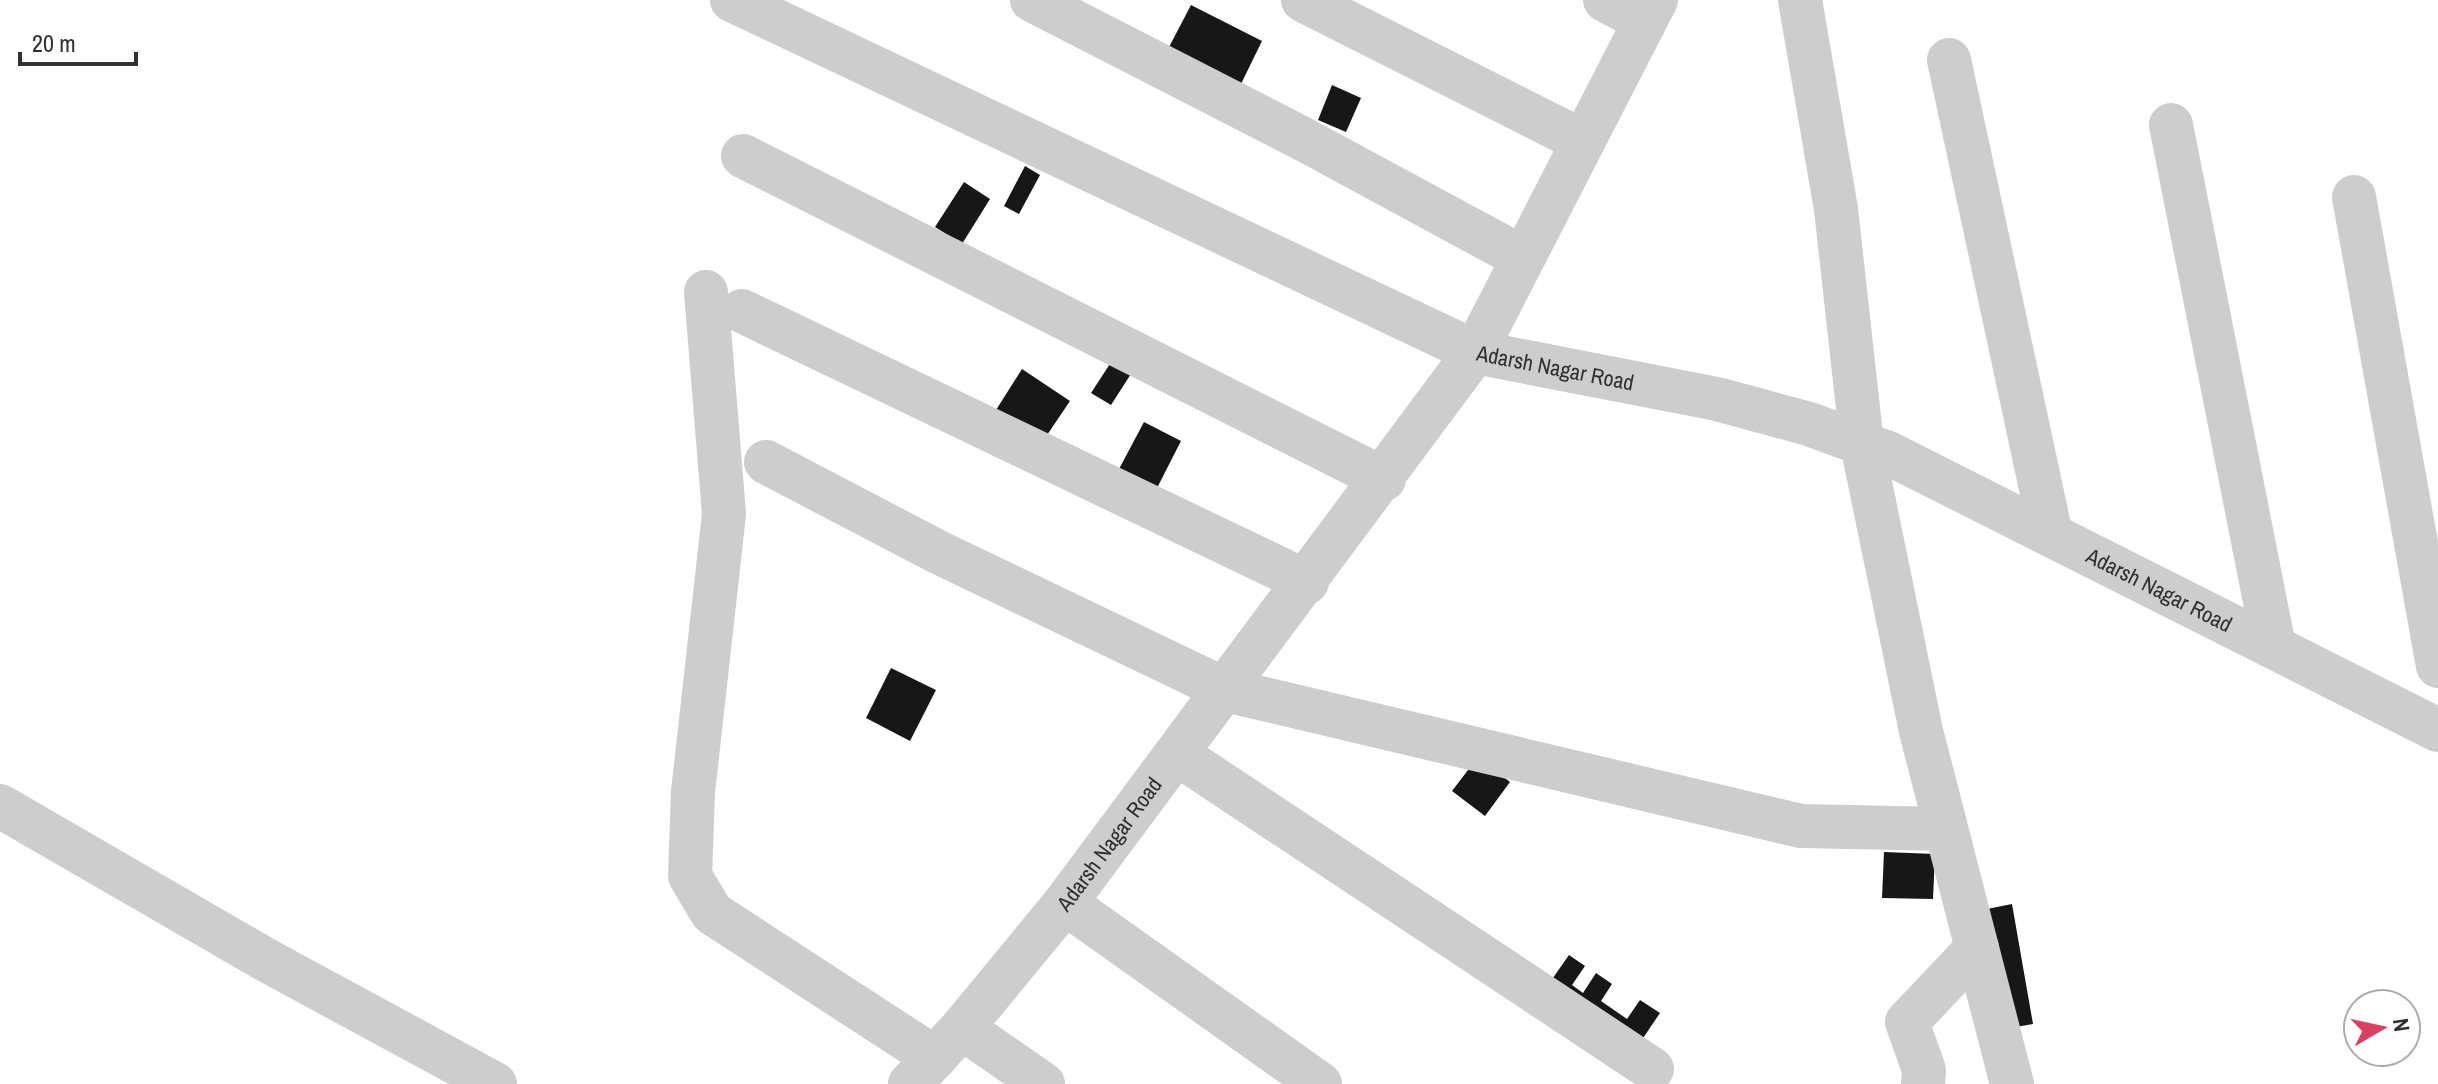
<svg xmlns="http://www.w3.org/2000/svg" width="2438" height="1084" viewBox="0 0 2438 1084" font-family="'Archivo Narrow',sans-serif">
  <rect width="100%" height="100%" fill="#fff"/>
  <!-- building -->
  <path fill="#171717" d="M1191 5 1262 41 1240 86 1168 49Z
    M1332 85 1361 98 1346 132 1318 120Z
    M1025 166 1040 175 1019 214 1004 206Z
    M964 182 990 199 962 244 935 227Z
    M1119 350 1138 363 1111 405 1091 393Z
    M1022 369 1070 401 1043 441 996 410Z
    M1144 422 1181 441 1157 488 1119 469Z
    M891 668 936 690 910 741 866 718Z
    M1478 757 1510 782 1485 816 1452 791Z
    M1884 852 1935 854 1933 899 1882 898Z
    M2012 904 2033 1024 1998 1030 1977 911Z
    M1569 955 1585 966 1572 985 1583 993 1596 973 1612 984 1601 1001 1627 1019 1640 1000 1660 1013 1637 1047 1548 985Z"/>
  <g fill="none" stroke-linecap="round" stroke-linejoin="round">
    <!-- minor -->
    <g stroke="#cdcdcd" stroke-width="44">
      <path id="s1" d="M732 0 1475 352 1717 399 1809 424 1888 453 2438 730"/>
      <path d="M1032 0 1305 140 1523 258"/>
      <path d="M1303 0 1582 141"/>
      <path d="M1605 0 1643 20"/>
      <path d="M1800 0 1836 209 1862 444 1921 731 2012 1084"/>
      <path d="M1949 60 2051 535"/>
      <path d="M2171 125 2274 647"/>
      <path d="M743 156 1384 479"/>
      <path d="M2354 197 2438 666"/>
      <path d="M706 292 724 514 693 792 690 876 712 913 935 1058"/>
      <path d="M742 311 1307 582"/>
      <path d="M766 462 938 552 1226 690 1801 826 1946 829"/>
      <path d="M1177 754 1652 1069"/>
      <path d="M0 806 268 961 495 1084"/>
      <path d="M1065 903 1320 1084"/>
      <path d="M962 1028 1043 1084"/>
      <path id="s2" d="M910 1084 962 1028 1065 903 1475 352 1656 0"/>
      <path d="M1923 1084 1924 1070 1907 1022 1977 948"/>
    </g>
  </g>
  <g text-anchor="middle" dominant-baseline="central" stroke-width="8" stroke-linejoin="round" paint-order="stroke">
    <!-- street labels -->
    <g font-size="22" fill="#303030" stroke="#fff">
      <text stroke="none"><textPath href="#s1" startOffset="904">Adarsh Nagar Road</textPath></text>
      <text stroke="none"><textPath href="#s1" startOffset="1552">Adarsh Nagar Road</textPath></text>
      <text stroke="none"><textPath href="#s2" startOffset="312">Adarsh Nagar Road</textPath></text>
    </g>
  </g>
  <!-- north arrow -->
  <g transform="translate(2382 1028) rotate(81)"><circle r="38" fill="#ffffff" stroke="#acacac" stroke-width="2"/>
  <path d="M0-6L14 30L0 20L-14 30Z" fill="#d94061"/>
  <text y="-12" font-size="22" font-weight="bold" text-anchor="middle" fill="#303030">N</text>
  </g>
  <!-- scale -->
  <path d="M20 52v12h116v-12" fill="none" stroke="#303030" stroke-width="4"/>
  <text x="32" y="52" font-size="24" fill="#303030" stroke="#ffffff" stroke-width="6" paint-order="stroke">20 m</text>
</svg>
